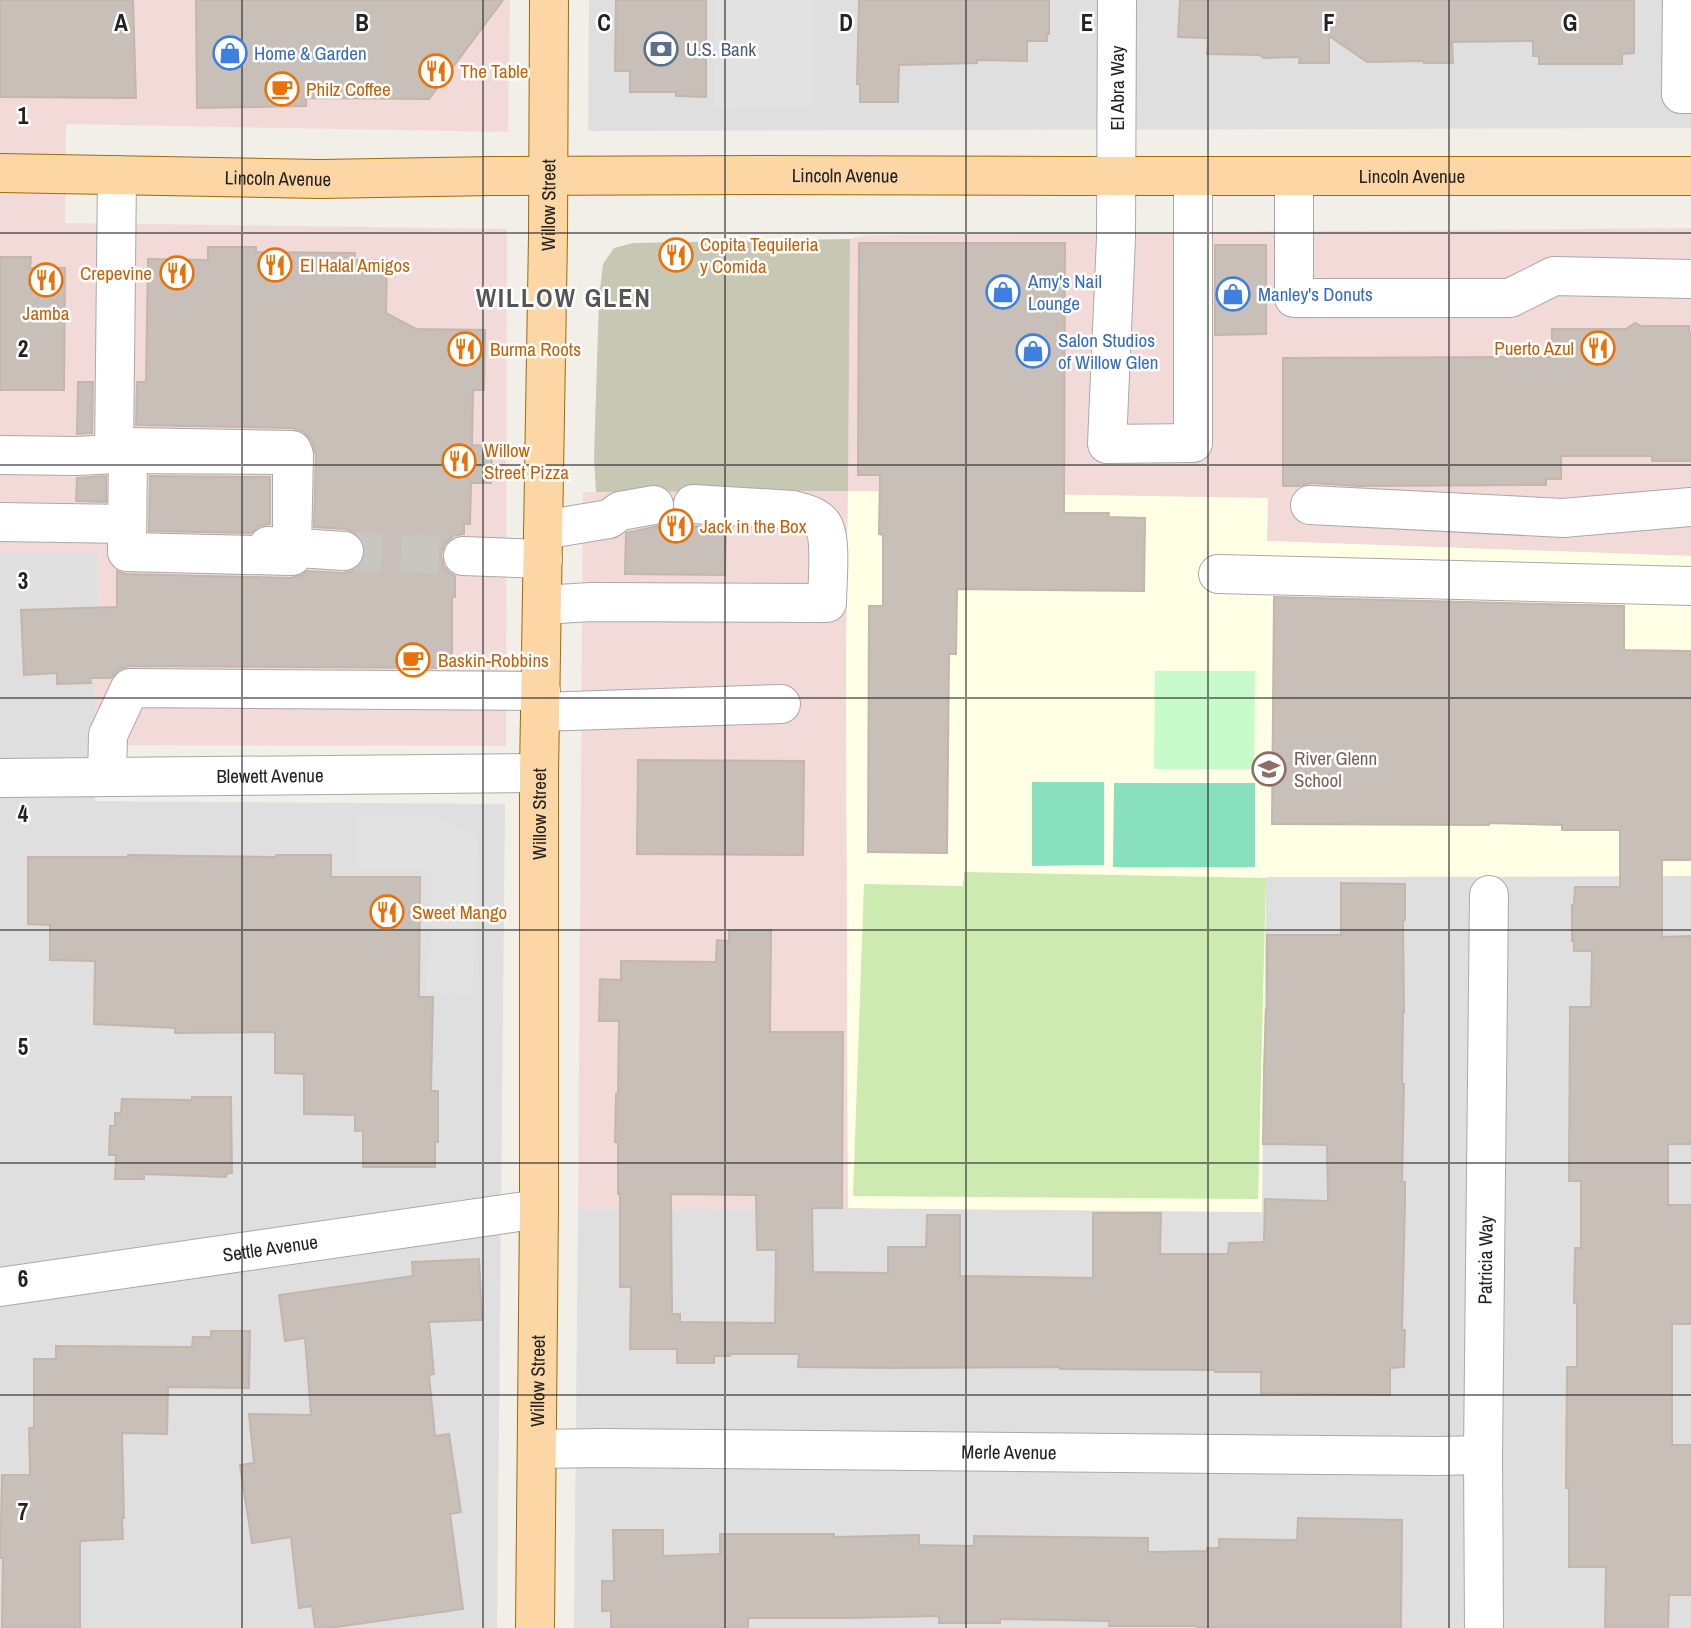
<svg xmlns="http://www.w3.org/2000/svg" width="1691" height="1628" viewBox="0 0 1691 1628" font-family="'Archivo Narrow',sans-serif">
  <rect width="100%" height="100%" fill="#f2efe9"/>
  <!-- residential -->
  <path fill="#e0dfdf" d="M589 0H1691V128L588 131Z
    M0 553H99L94 745 95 801 505 804 497 1628H0Z
    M1691 876V1628H574L578 1209 848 1208 1261 1212 1266 877Z"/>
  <!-- commercial -->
  <path fill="#f2dad9" d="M0 0H510L508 132 66 124 65 223 507 229 506 746 94 745 99 553H0Z
    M1691 228V556L1266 541 1268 499 848 491 846 662 848 1208 578 1209 583 492 848 491 850 239 869 235Z"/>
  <!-- education -->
  <path fill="#ffffe5" d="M848 491 1268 498 1267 541 1691 556V876L1266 877 1262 1212 848 1208 846 662Z"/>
  <!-- construction -->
  <path fill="#c7c7b4" d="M850 239 848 491 596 492 594 458 599 298 603 264 614 248 633 243Z"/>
  <!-- grass -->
  <path fill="#cdebb0" d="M964 872 1266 878 1258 1199 853 1196 864 884 963 886Z"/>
  <!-- park -->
  <path fill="#c8facc" d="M1155 671H1255L1254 769H1154Z"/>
  <!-- pitch -->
  <path fill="#88e0be" d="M1032 782H1104V865L1032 866Z
    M1114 783H1255V867H1113Z"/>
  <!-- parking -->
  <path fill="#e2e2e2" d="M716 0H812V106L714 108Z
    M358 816H435L477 837 473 995 427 992 428 959 431 956 432 876 427 870 358 868Z"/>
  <!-- building -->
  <path fill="#c7bfb8" stroke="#c4b6ab" stroke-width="2" fill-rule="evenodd" d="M0 0H133L136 98 0 97Z
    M196 0H503L429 99 306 98V106L197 108Z
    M616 0H706V97L676 96V92H630V71H615Z
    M859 0H1049V34H1047V41H1027V61L977 60V63L899 65 898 102H860V84H857Z
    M1180 0H1634V53L1622 54V64H1539V56H1533V41L1452 42 1453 63H1424V61L1367 62 1329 36V63H1299L1300 57 1264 58 1259 55 1207 54 1208 38 1178 37Z
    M859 243H1065L1064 513H1109L1108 517 1145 518 1144 591 957 589 956 654H949L947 853 868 852 869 606H883V535L879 534 880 475H858Z
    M1215 245H1266V334L1215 335Z
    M208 247H256V252L355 253 354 260H387L386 313 416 329 485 330 484 390H473L472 445 492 446 491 483H471L470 524H464V534L453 536 445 544 441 555 444 567 451 574 455 576V597H452V668L130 666 119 669 111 678H90L91 683 57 684V673L24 675 21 610 117 607V571L126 574 291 578 302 575 307 571 343 573 353 571 362 563 366 553 364 542 357 533 345 529 314 527 316 455 311 440 304 432 292 428 136 425 137 382H146L148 259 208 260Z
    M0 257H31L30 268H65L64 390H0Z
    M1635 323 1641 326H1689V332H1691V461H1652V456H1561V479H1546V485L1358 486 1311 483 1300 486H1283V358L1552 357V329H1626Z
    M78 382H93L92 433 77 434Z
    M106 476V502L76 501 77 478Z
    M150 476 270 477V524L259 526 251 533 149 531Z
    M674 514 680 522 691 526 726 528 725 575 625 574 626 533 658 526 667 522Z
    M1274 597 1624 606V650L1691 651V860H1662V937L1691 936V1144H1668V1205H1691V1324H1672V1445H1691V1595H1669L1668 1628H1605L1606 1567H1569V1488H1566L1567 1367H1577V1303H1574L1575 1248H1581V1181H1569L1570 1007H1591L1592 951H1574V941H1572V905H1574L1575 887H1620V830H1562V825L1489 823V825L1272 824Z
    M638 760 804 761 803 855 637 854Z
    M128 855 276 857V855H331V877H420L419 997H433L431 1091H438V1142H435V1167H363V1131H355V1115L304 1114V1074L275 1073V1032L175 1033V1028L94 1024 95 961 50 960V925L28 924V857H128Z
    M1341 883 1405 884V920H1403L1404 1012H1403L1402 1084H1404L1402 1182H1405V1203L1402 1330H1405L1404 1367 1390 1368V1395L1261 1393V1372H1215V1370L1060 1369V1367L891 1368 798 1367 799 1354H730V1356H714V1363H677V1349H630L631 1287H620V1194H618V1142H615L616 1094H618L619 1021H599L600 979 621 980V961L716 962 717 940 729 941V930H771L770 1032H843L842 1208H812L813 1272 888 1273V1247H926L927 1215H960V1276L1093 1278V1213H1161L1160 1254H1228L1229 1243 1264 1242 1265 1199 1328 1201 1327 1145 1263 1144 1264 1069 1266 1010H1267V935H1341ZM671 1194 756 1195 757 1250H776L775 1323 680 1322V1314H672Z
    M192 1097H231L232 1173 226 1174V1177L144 1174V1179H115L116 1155H109L110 1126H115V1113H121L122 1099 192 1100Z
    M479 1259 482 1320 429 1322 434 1374 429 1375 435 1436 449 1434 461 1512 450 1514 463 1609 329 1628H315L312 1606 299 1608 291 1537 252 1543 240 1465 254 1463 249 1414 311 1415 305 1338 285 1341 279 1295 413 1276 412 1262Z
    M211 1331H250L249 1388 168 1387 167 1434 122 1433 124 1518H122L123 1539 80 1541V1628H2L3 1558H0V1528H1L2 1475H30L29 1428H34V1359H56V1346L192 1347 193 1337H211Z
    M1298 1518 1402 1520 1401 1628H1198V1626H1109V1621L1000 1619V1623H939V1616L849 1618H748V1628H611V1611H602V1581H614L613 1530H663V1556L720 1554V1534H834V1537L919 1535V1545L974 1546V1536L1148 1538V1552L1207 1551V1548H1219V1539L1297 1540Z"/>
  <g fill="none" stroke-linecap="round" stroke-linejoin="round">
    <!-- minor-tunnel -->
    <path stroke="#c8c6c1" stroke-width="38" stroke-dasharray="38 19" stroke-linecap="butt" d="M344 551 463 556"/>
    <defs>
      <g id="minor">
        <path d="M1117 0 1116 238 1107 444 1193 443V176"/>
        <path d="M1682 0 1681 94H1691"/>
        <path d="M117 175 114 454 294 455 292 547"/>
        <path d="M1294 176V298H1510L1554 276 1691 279"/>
        <path d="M128 447 292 450V556L127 552Z"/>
        <path d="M0 455 77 456 114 454"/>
        <path d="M1310 505 1563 518 1691 507"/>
        <path d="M0 522 126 524"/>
        <path d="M543 530 609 519 620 511 654 505"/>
        <path d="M268 546 344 551"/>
        <path d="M463 556 543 559"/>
        <path d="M1218 574 1691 586"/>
        <path d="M542 605 591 602 827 603C827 585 832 539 823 525 816 515 804 513 793 510L693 504"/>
        <path d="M540 712 781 704"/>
        <path d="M107 777 108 735 130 688 541 691"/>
        <path id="s1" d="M0 778 539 773"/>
        <path id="s2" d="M0 1287 539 1209"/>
        <path id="s3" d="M537 1449 602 1448 1438 1456 1483 1455"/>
        <path id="s4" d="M1484 1628 1483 1455 1489 895"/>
      </g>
      <g id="major">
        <path id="s5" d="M0 173 320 179 493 176 762 175 1065 176H1691"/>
        <path id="s6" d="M535 1628 539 1209V773L548 236 549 0"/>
      </g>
    </defs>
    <!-- minor casing -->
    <use href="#minor" stroke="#a9a9a9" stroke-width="40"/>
    <!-- major casing -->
    <use href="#major" stroke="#a06b00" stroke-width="40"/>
    <!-- minor -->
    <use href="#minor" stroke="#fff" stroke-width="38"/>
    <!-- major -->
    <use href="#major" stroke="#fcd6a4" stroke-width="38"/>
  </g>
  <!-- grid -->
  <path fill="none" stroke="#222" stroke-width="2" stroke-opacity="0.55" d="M242 0V1628M483 0V1628M725 0V1628M966 0V1628M1208 0V1628M1449 0V1628M0 233H1691M0 465H1691M0 698H1691M0 930H1691M0 1163H1691M0 1395H1691"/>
  <!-- icons -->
  <defs>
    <symbol id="bank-ring" viewBox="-11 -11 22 22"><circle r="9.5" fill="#fff" stroke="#5c6f8a" stroke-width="1.5"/><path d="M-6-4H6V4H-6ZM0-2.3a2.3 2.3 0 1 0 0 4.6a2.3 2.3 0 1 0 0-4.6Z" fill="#5c6f8a"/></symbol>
    <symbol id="shop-ring" viewBox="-11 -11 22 22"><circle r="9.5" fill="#fff" stroke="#3f7fe0" stroke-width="1.5"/><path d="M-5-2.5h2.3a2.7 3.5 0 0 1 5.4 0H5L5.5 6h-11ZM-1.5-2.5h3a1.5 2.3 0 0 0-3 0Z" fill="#3f7fe0"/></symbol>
    <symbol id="restaurant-ring" viewBox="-11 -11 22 22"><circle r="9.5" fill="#fff" stroke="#e8710a" stroke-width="1.5"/><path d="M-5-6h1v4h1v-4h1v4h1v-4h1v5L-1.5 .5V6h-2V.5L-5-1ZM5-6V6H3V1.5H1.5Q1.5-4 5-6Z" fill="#e8710a"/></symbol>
    <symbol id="cafe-ring" viewBox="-11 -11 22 22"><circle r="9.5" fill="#fff" stroke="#e8710a" stroke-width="1.5"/><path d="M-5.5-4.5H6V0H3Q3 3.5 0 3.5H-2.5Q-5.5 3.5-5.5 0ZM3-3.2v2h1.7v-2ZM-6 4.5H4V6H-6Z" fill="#e8710a"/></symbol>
    <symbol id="school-ring" viewBox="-11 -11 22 22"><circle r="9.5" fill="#fff" stroke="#8d6e63" stroke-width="1.5"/><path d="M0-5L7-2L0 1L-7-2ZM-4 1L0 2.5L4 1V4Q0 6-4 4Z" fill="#8d6e63"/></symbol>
  </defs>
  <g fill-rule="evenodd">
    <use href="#bank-ring" x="642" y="30" width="38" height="38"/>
    <use href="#shop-ring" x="211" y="34" width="38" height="38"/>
    <use href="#restaurant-ring" x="417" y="52" width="38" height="38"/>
    <use href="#cafe-ring" x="263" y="70" width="38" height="38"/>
    <use href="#restaurant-ring" x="657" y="236" width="38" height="38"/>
    <use href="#restaurant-ring" x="256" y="246" width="38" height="38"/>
    <use href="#restaurant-ring" x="158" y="254" width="38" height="38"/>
    <use href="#restaurant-ring" x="27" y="261" width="38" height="38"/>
    <use href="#shop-ring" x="984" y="273" width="38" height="38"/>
    <use href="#shop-ring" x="1214" y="275" width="38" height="38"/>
    <use href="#restaurant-ring" x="1579" y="329" width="38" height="38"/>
    <use href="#restaurant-ring" x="446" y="330" width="38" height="38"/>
    <use href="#shop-ring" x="1014" y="332" width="38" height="38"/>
    <use href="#restaurant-ring" x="440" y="442" width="38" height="38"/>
    <use href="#restaurant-ring" x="657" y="507" width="38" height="38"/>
    <use href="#cafe-ring" x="394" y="641" width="38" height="38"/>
    <use href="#school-ring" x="1250" y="750" width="38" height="38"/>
    <use href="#restaurant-ring" x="368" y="893" width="38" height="38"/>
  </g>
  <g text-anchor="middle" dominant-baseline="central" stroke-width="5" stroke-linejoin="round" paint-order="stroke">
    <!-- service labels -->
    <g font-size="19" fill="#4e5e75" stroke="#fff" text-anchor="start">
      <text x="686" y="49">U.S. Bank</text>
    </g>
    <!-- shop labels -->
    <g font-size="19" fill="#366cbe" stroke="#fff" text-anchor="start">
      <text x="254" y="53">Home &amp; Garden</text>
      <text x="1028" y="281">Amy's Nail<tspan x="1028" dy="22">Lounge</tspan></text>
      <text x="1258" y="294">Manley's Donuts</text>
      <text x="1058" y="340">Salon Studios<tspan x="1058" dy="22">of Willow Glen</tspan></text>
    </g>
    <!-- food labels -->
    <g font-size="19" fill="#c56008" stroke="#fff" text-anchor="start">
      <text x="460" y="71">The Table</text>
      <text x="306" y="89">Philz Coffee</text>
      <text x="700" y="244">Copita Tequileria<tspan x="700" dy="22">y Comida</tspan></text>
      <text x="300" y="265">El Halal Amigos</text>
      <text x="152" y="273" text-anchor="end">Crepevine</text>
      <text x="46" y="313" text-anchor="middle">Jamba</text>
      <text x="1574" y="348" text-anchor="end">Puerto Azul</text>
      <text x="490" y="349">Burma Roots</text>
      <text x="484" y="450">Willow<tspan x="484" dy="22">Street Pizza</tspan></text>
      <text x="700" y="526">Jack in the Box</text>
      <text x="438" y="660">Baskin-Robbins</text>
      <text x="412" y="912">Sweet Mango</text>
    </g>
    <!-- street labels -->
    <g font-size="19" fill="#222" stroke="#fff">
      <text transform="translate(1117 88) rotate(-90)">El Abra Way</text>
      <text stroke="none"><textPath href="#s5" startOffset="845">Lincoln Avenue</textPath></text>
      <text stroke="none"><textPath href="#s5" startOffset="1412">Lincoln Avenue</textPath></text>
      <text stroke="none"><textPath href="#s5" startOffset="278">Lincoln Avenue</textPath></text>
      <text stroke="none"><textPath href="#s6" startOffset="1423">Willow Street</textPath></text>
      <text stroke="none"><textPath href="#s1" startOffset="270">Blewett Avenue</textPath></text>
      <text stroke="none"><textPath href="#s6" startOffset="814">Willow Street</textPath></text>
      <text stroke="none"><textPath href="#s2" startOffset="273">Settle Avenue</textPath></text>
      <text stroke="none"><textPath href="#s4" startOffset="368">Patricia Way</textPath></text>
      <text stroke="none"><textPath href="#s6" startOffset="247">Willow Street</textPath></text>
      <text stroke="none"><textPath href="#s3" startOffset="472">Merle Avenue</textPath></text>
    </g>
    <!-- education labels -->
    <g font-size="19" fill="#785e54" stroke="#fff" text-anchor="start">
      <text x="1294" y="758">River Glenn<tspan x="1294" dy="22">School</tspan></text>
    </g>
    <!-- district labels -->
    <g font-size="26" font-weight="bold" letter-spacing="2" fill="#555" stroke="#fff">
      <text x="564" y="297">WILLOW GLEN</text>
    </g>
  </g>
  <g font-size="23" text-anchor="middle" font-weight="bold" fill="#222" stroke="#fff" stroke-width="5" stroke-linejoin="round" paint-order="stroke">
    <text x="121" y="31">A</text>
    <text x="362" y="31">B</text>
    <text x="604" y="31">C</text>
    <text x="846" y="31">D</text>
    <text x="1087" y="31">E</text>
    <text x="1329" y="31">F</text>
    <text x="1570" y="31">G</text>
    <text x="23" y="124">1</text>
    <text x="23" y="357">2</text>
    <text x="23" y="589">3</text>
    <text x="23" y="822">4</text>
    <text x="23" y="1055">5</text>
    <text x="23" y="1287">6</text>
    <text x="23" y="1520">7</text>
  </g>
</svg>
